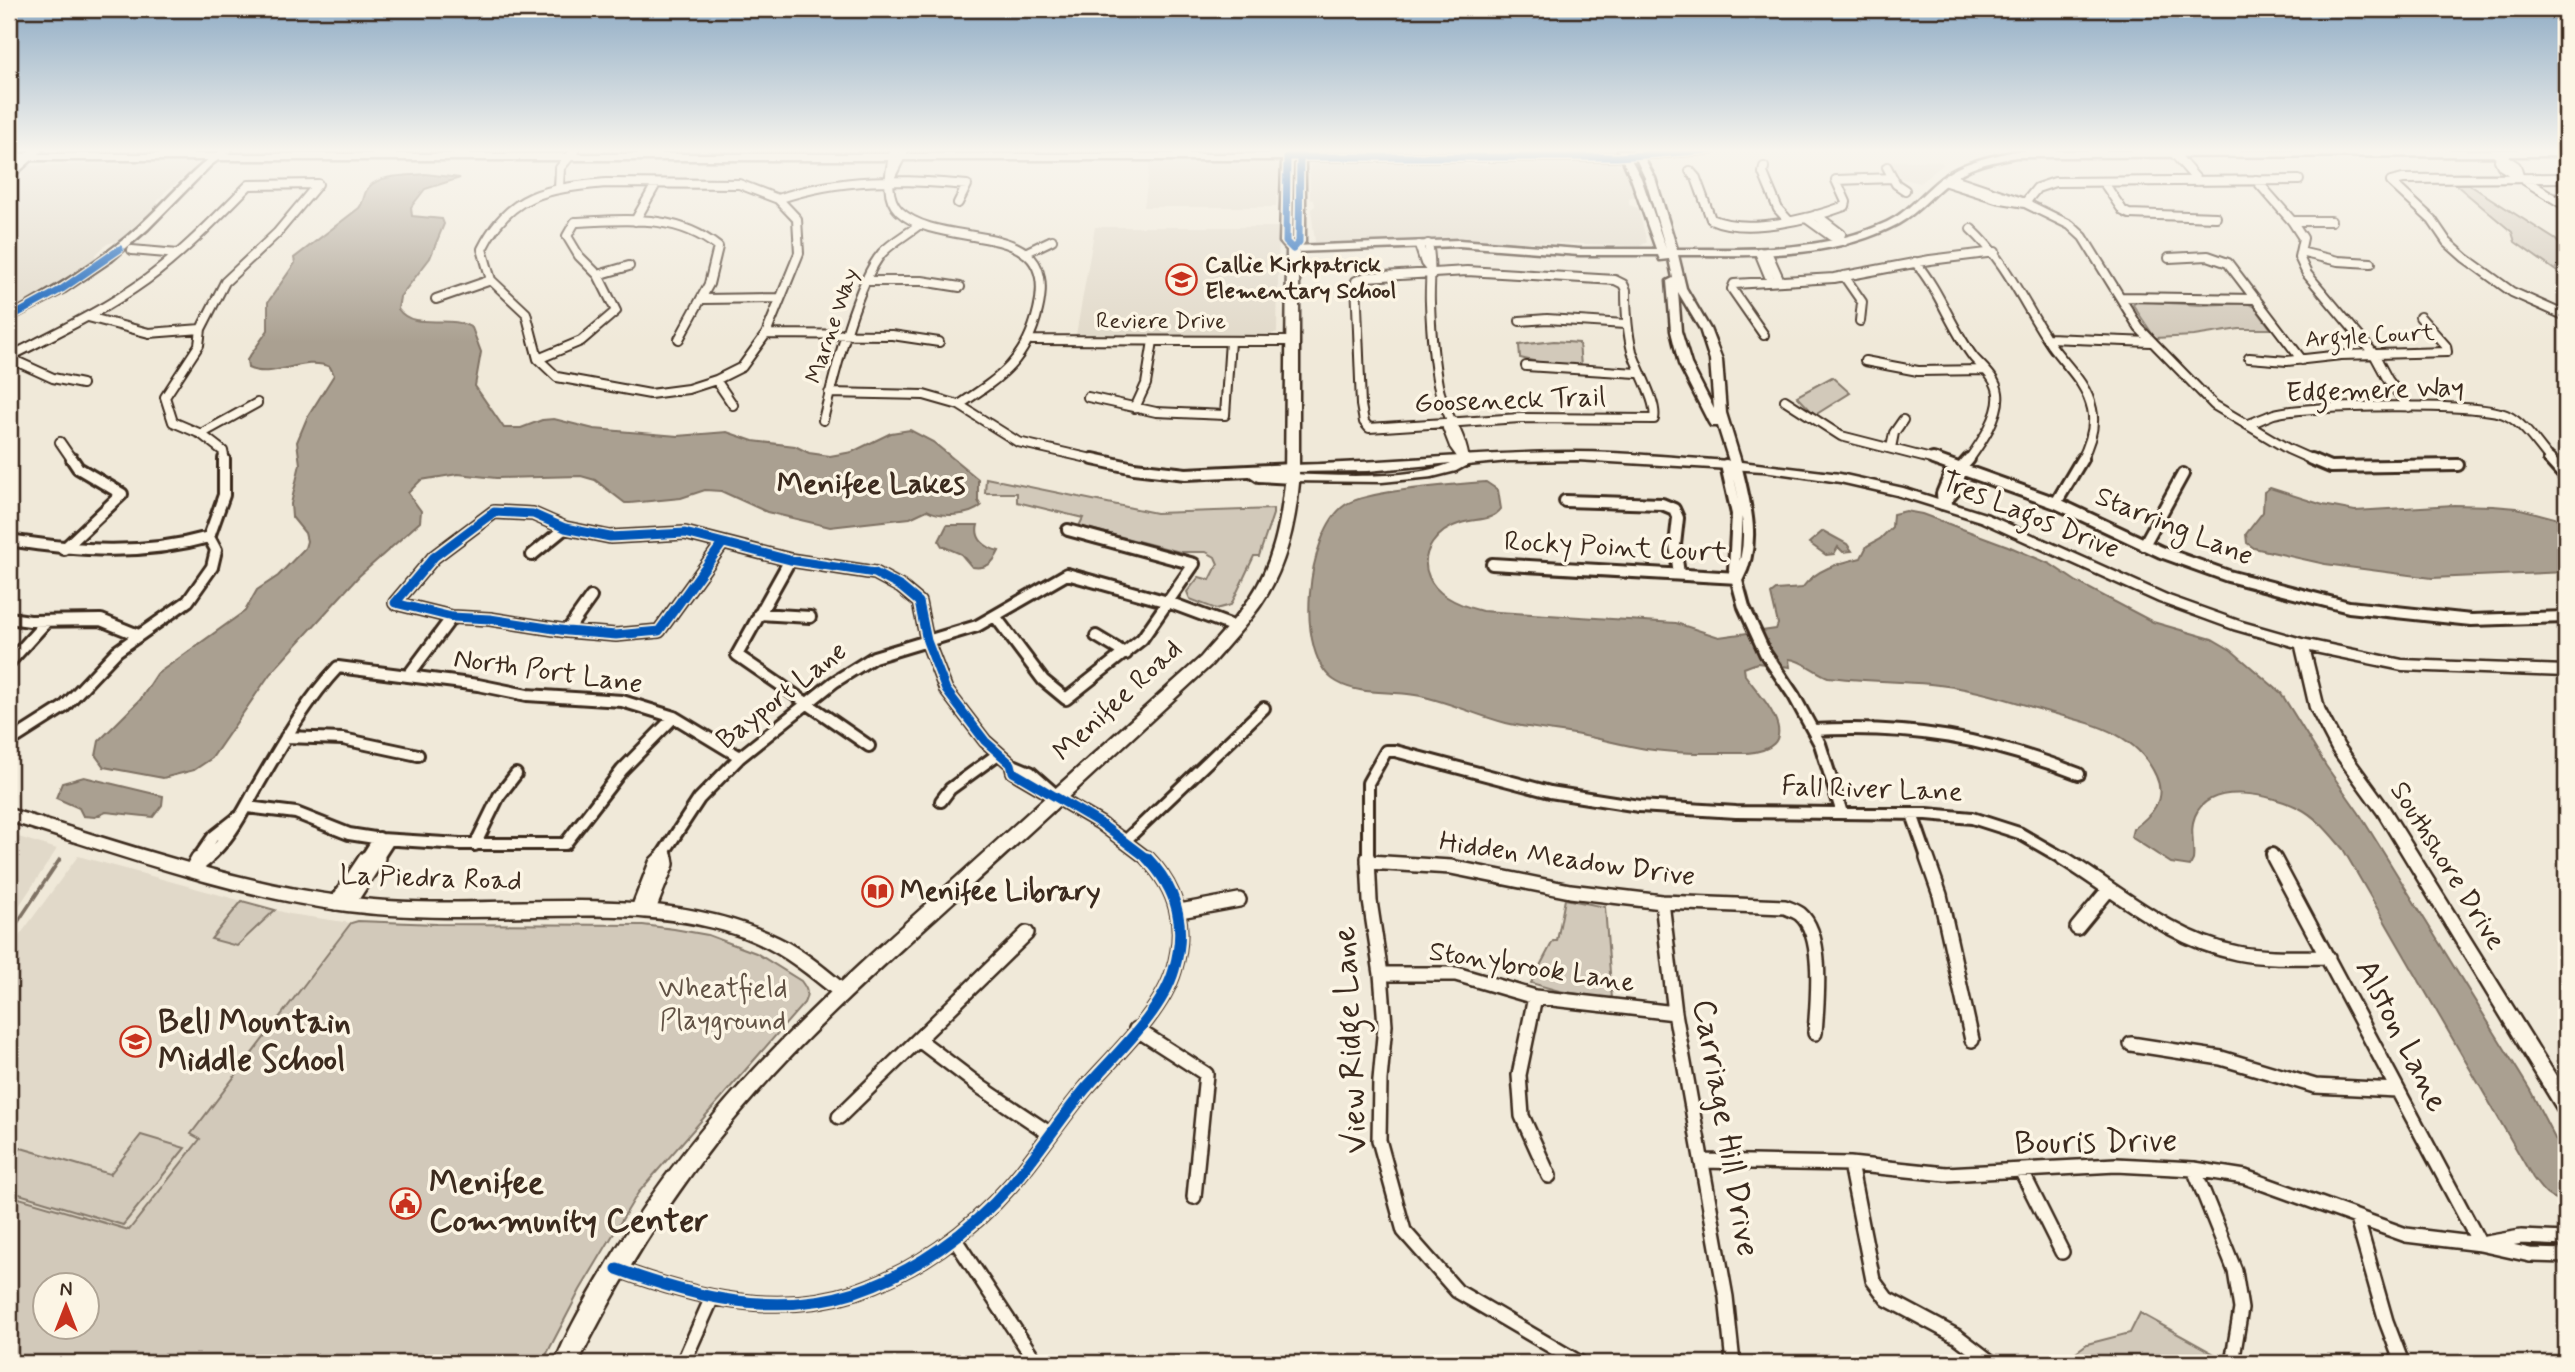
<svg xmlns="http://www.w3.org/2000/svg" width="2575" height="1372" viewBox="0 0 2575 1372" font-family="Mynerve,sans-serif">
  <rect width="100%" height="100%" fill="#f0e9d9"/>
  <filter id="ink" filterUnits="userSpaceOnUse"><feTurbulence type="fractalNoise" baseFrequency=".0143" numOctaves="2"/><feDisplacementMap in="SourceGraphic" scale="14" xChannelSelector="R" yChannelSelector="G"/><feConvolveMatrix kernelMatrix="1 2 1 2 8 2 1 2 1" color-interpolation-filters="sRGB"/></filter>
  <g filter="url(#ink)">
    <!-- built -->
    <path fill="#e1d9c9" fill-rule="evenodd" d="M195 161 198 166 166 191 157 202 158 204 120 240 107 244 95 255 96 260 76 275 9 313V181L30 166Z
      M1215 161 1273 162 1280 166 1276 207H1144L1150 163Z
      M1890 161H1938L1944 164 1920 183 1900 178Z
      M1318 162H1460L1467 165H1487L1492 162H1613L1625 167 1635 197 1629 199V205L1638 208 1647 242 1640 246 1452 239 1368 244 1315 242 1311 209 1315 206 1314 200 1310 199V165Z
      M1095 227H1279L1277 332 1268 336 1076 335Z
      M9 834 57 849 9 921Z
      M78 856 290 914 351 923 192 1133 200 1138 79 1363H9V950ZM46 1284H88V1326H46Z"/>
    <!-- green -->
    <path fill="#d2c9ba" stroke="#867a6c" stroke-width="2" fill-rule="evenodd" d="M2455 184H2468L2556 240 2566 252V278L2515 242 2512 232Z
      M2137 301 2200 305 2246 303 2254 306 2271 329H2239L2194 336 2155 338 2133 305Z
      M1554 341 1579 343 1581 366 1547 364 1520 358 1519 345Z
      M1832 377 1850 393 1815 415 1797 396Z
      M986 478 1156 513 1273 509V514L1259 556H1254L1231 605 1216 609 1190 599 1187 592 1199 577 1210 580 1218 564 1215 557 1206 552H1180L1079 526 1083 518 1017 502V493H985Z
      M1565 899 1605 907 1612 999 1559 991 1531 983 1553 941H1557Z
      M242 901 275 910 237 946 211 939Z
      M358 921 437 924 643 925 674 929 708 935 756 953 801 981C807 989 809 992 804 1003L638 1193 580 1290 542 1363H9V1195L129 1230 200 1139 191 1134 351 923ZM46 1284H88V1326H46Z
      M141 1135 185 1148 123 1225 9 1191V1162L21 1148 110 1174Z
      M2140 1313 2218 1356 2217 1363H2091L2076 1352 2087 1344 2130 1333Z"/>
    <!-- water -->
    <path fill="#aaa091" stroke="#7e7163" stroke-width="2" d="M425 174 460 178 425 189 411 207 412 216 442 219 444 224 430 258 400 297 398 309C414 332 451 313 472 328L481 352 475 386 504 428H521L542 420 554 419 594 429 678 436 727 432 753 441 795 446 809 453 830 456 852 452 891 433 910 430 933 442 978 479V501L981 506C970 516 941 518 927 510L910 518 830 527 767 512 721 491 705 490 681 498 630 503H625L595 480 581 476 496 478 458 474 421 480 408 493 421 511 420 522 359 576 270 674 212 758 194 770 163 778 104 767 96 756 99 741 140 700 157 674 245 611 257 590 278 576 305 548 307 541 305 533 292 517 291 504 300 464 297 442 307 418 334 375 330 367C303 355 274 380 248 368L247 360 268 330V302L295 263 294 258 359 208C365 201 363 193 369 187 381 174 409 176 425 174Z
      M1486 482 1498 490 1501 509C1491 522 1475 518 1461 523 1438 530 1418 552 1429 577 1437 597 1462 606 1482 611L1676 623 1719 637 1776 629 1778 624 1771 594 1776 590 1802 588C1816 569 1839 563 1861 558L1867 546 1880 539 1892 527 1893 514 1906 511 1922 514 2008 546 2050 564 2077 582 2153 622 2212 639 2231 650 2281 693 2326 766 2359 813 2530 1090 2566 1160V1201C2549 1200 2543 1192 2533 1178L2343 849C2330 834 2317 817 2299 808 2272 795 2210 780 2195 816 2189 830 2195 846 2193 860L2190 866 2171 863 2131 837 2133 829C2151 816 2167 800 2156 776 2134 727 2080 722 2035 708 2001 697 1966 687 1930 684 1896 681 1862 681 1828 677 1815 672 1802 660 1789 659L1790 667 1757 663 1744 668 1745 675C1763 699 1809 747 1747 753 1714 753 1679 754 1646 749 1622 745 1598 738 1574 734 1551 730 1528 728 1506 723 1475 715 1445 700 1415 695 1388 690 1361 696 1337 682 1292 657 1307 531 1345 505 1365 491 1458 484 1486 482Z
      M2270 488 2323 505 2355 511 2454 505 2493 506 2517 508 2566 521V572L2432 578 2325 564 2254 548 2247 543 2246 534 2263 512 2264 492Z
      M947 525H978C974 539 986 548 999 551 993 564 986 569 972 567L961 554 942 546 939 541Z
      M1823 531 1847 544 1852 551 1843 552 1838 547 1834 554 1826 555 1809 543Z
      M84 777 163 796 162 805 153 817 106 812 95 817 83 816 79 808 56 798 62 783Z"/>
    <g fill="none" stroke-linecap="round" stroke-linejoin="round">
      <!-- stream -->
      <path stroke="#7e7163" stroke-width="3.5" d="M9 935 60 859"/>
      <defs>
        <path id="street-far2" d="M894 150C891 170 883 195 899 211 943 253 1061 213 1038 310 1026 361 1001 377 959 405
          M2171 150 2198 181
          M2497 154 2516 166 2519 176
          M2502 158 2499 160 2502 166 2566 206
          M1764 167 1763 173 1778 209 1789 221
          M1887 167 1896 184 1905 190
          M1690 171 1696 178 1711 219C1746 235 1810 219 1845 206L1846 202 1836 180 1893 178
          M2566 178 2403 179 2391 182 2432 220 2447 242 2465 258 2512 292 2566 316
          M889 180 904 150
          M2256 180 2292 221 2303 238 2299 257 2307 274 2374 354 2388 380 2409 407
          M2299 180 2055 182 2037 188 2025 203 2070 225 2083 237 2139 328 2214 405 2288 449 2315 461
          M1943 181 1996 198 2025 203 1948 177
          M606 183 739 184 778 199 797 219 799 253 766 334 742 367 716 380 688 389 650 394 557 377 538 359 526 313 491 280 482 249C510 192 548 189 606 183Z
          M2104 183 2123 211 2129 214 2216 217
          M559 188 560 168 575 150
          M778 199C841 177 902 179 967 185L958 203
          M1816 215 1841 234 1838 236
          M1806 218 1831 236 1844 241
          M635 221 656 184
          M2292 221H2331
          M1971 229C2007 262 2024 305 2051 345 2066 366 2086 382 2092 409 2096 427 2090 444 2081 461
          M1428 244C1433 264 1429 283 1430 303 1431 330 1433 358 1438 385 1443 412 1462 433 1465 461
          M1419 245 1425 263 1433 273
          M132 250 178 254
          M1759 252 1771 281
          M1767 252 1780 281
          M2300 252 2338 261 2371 263
          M1025 253 1052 240
          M2169 258 2208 256 2228 263 2302 360
          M1915 262C1940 291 1951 328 1974 358 1983 368 1996 378 1998 393 2001 415 1980 444 1968 461
          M1467 271 1615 280 1623 284 1626 290C1626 311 1627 331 1632 351 1637 369 1658 403 1654 419L1520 418 1369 428 1364 422 1361 405 1356 281 1366 277Z
          M598 275 629 266
          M1844 276 1862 302 1860 321
          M867 281H922L960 287
          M2122 297 2256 299
          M436 299 491 280
          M703 299 780 298
          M88 317 149 333 201 329
          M1520 321 1547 319 1625 324
          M766 334 892 335 939 342
          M1764 335 1732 289 1734 284 1834 278 1930 260 1995 252
          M2048 338 2151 342
          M1032 340 1291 341
          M9 357C56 333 103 311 146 280 183 253 216 218 249 185L318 184 277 233 225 282 201 329 199 345 165 397 173 422 201 434 223 451 225 461
          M9 358 53 378 82 384
          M2249 358 2287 361 2341 355 2447 352 2446 346 2420 317
          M538 359 581 341 616 311 598 275 579 256 567 236 575 222C626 220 676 213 718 247L709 284 679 339
          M1865 361 1918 371 1985 370
          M1526 366 1637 373
          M716 380 733 405
          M829 393 924 395 959 405 1018 442 1101 461
          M1088 397 1156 412 1225 415 1230 341
          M1785 400 1841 436 1939 461
          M1135 408 1146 384 1153 341
          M823 420C833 380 856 283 882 253 892 242 908 234 920 224
          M1450 422 1447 428 1454 446 1465 461
          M2249 424C2257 421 2266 417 2274 414 2307 405 2478 402 2506 415 2524 423 2538 446 2551 461
          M201 434 257 403
          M60 442 73 461
          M1891 448 1894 433 1903 420"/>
        <path id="street-far1" d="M1093 459 1134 468 1186 474 1292 469
          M1463 459 1465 461
          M1933 459 2056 503 2161 552 2228 576 2349 607 2471 620 2566 617
          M2311 459 2330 467 2458 465
          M2549 459 2566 478
          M1726 465 1737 514 1734 570 1744 607 1765 653 1794 696 1820 744 1842 813
          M1736 465C1745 501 1757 544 1738 578
          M1961 468 1957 488 1943 504 1942 494 1951 472Z
          M1961 468 1969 459
          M1253 472 1259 476 1292 478
          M1565 501 1662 504 1674 509 1678 518 1675 545 1679 574
          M2056 503 2082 459
          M9 540C78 551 141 556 209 537
          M722 544 659 631 616 635 567 631 490 619 452 617 395 603 434 557 494 512 533 514 565 528 610 537 685 533 790 560 875 573 901 587 919 602 927 641 946 690 985 741 1011 764 1013 772 1100 823 1149 860
          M2144 545 2183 474
          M64 549 122 494 78 468 72 459
          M532 555 565 528
          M790 560 737 655 869 746
          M1492 564 1738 578
          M759 614 810 617
          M995 616 1043 680 1066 699 1142 639 1194 564 1068 530
          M9 618 30 621 101 620 138 635
          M567 631 591 597
          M1096 636 1126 654
          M9 663 47 621
          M408 676 452 617
          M1813 730C1913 725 1986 738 2079 774
          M286 737 343 739 418 755
          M9 742 64 707 117 651 188 601 212 567 216 550 209 537 224 495V459
          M1011 764 1030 772 1056 795
          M941 801 950 789 998 754
          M247 807 296 813 349 834 381 839 460 844H565L622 770 674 717
          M1912 814 1928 860
          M1126 840 1264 708
          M475 845 499 796 516 774
          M666 852 667 860
          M2272 854 2275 860
          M197 860 213 837 241 815
          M205 860C231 838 242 813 258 785 282 744 305 702 338 667L478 685 527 695 622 701 674 717 740 757
          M365 860 379 838
          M376 860 389 840
          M659 860 699 799 740 757 834 682 874 657 977 626 1067 574 1168 602 1235 627
          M1368 860V783L1386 751H1395L1550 792 1639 806 1736 812 1927 814 1972 818 2019 833 2066 860"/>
        <path id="street" d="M1368 858 1370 901 1381 974 1385 1025 1380 1080 1379 1140 1404 1231 1457 1291 1580 1363
          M1927 858 1940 895 1972 1040
          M2063 858C2118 892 2171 940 2237 953 2267 959 2298 957 2328 957
          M2274 858 2480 1244
          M1368 862 1451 867 1570 891 1662 902 1785 907C1790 909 1796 911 1800 914 1825 935 1817 1003 1815 1033
          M194 865 198 858
          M193 869 207 858
          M1662 902 1675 1013 1726 1297 1733 1363
          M336 903 366 858
          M348 904 378 858
          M638 909 656 863 661 858
          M649 909 667 864 666 858
          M1180 911 1239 900
          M2077 928 2109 889
          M1381 974H1456L1535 997 1675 1013
          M1535 997 1519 1075 1522 1116 1549 1176
          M1136 1029 1206 1074 1194 1197
          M919 1040 982 1088 1049 1133
          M2131 1044 2221 1058 2315 1086 2397 1090
          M839 1117 1027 933
          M1702 1161 1850 1164 1946 1174 2116 1165 2194 1169 2245 1177 2406 1235 2480 1244 2530 1255 2566 1256
          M1850 1164 1873 1280 1887 1299 1958 1337 1992 1363
          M2194 1169 2235 1271 2241 1309 2232 1363
          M2022 1172 2062 1252
          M2357 1219 2386 1321 2402 1363
          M954 1238 1036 1362
          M2486 1243 2521 1237 2566 1239
          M617 1269C694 1297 774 1318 855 1292 915 1272 970 1232 1011 1185 1038 1154 1060 1119 1086 1088 1115 1055 1162 1012 1174 970 1187 926 1178 890 1147 858
          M683 1363 711 1300"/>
        <path id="secondary" d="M221 150H232L211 165 148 229 111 261 66 291 9 321V314C55 288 99 262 138 227 167 201 190 171 221 150Z
          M1618 150H1626L1641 178 1666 249 1645 178 1632 150H1640L1655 178 1677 249C1748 249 1821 253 1887 222 1912 210 1927 186 1950 172 1970 160 1993 156 2016 151L2566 150V156L2016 157C1996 161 1973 165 1956 177 1934 191 1920 212 1898 224 1831 260 1752 255 1678 255L1686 288 1710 329 1722 360 1726 413 1741 462 1840 474 1903 488 1988 515 2169 596 2242 622 2302 639 2402 660 2566 666V676L2402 670 2310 651 2324 708 2343 744 2388 806 2566 1092V1116L2560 1114 2378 814 2333 752 2310 708 2296 647 2233 629 2159 602 1980 521 1897 495 1840 482 1763 471 1577 460 1509 461 1467 465 1456 471 1432 477 1382 482 1288 481 1286 478 1292 474C1336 476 1412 480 1451 463L1368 471 1288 472 1286 469 1292 465C1387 463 1480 452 1574 452 1626 452 1677 458 1729 461L1718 426H1711L1709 423 1679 364 1671 331 1667 281 1673 278 1669 259 1660 260 1658 255H1579L1459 246 1293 252 1288 249 1293 246 1459 240 1579 249H1656L1631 178ZM1678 292 1700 329 1710 360 1714 409 1691 364 1681 331Z
          M9 809C120 842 231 882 346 897 486 916 650 875 779 938 804 950 826 969 848 987L850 992 848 997 842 999 836 997C807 973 779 950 743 937 678 913 606 915 538 916 475 917 411 919 347 911 231 896 120 855 9 821Z"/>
        <path id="primary" d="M1283 150H1293V154L1295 150H1305V154H1617L1675 150H1717L1712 153 1617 160H1305V242L1299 249V483C1295 526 1285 570 1260 606 1245 627 1227 646 1211 665 1128 742 1045 819 961 895 876 972 790 1048 718 1139 663 1209 617 1284 578 1363H555C569 1326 592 1290 612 1256 707 1101 823 996 957 877 1038 804 1119 731 1201 657 1217 638 1236 619 1250 598 1273 564 1281 523 1285 483L1287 250 1280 242 1282 160H9V154H1283ZM1293 160H1295L1293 242 1292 241Z"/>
        <path id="highway" d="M30 150H43L14 176 9 177V167Z"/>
      </defs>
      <!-- street-far2 casing -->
      <use href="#street-far2" stroke="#3b2a1e" stroke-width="12"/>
      <!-- street-far1 casing -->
      <use href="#street-far1" stroke="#3b2a1e" stroke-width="16"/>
      <!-- street casing -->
      <use href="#street" stroke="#3b2a1e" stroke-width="18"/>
      <!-- secondary casing -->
      <use href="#secondary" stroke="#3b2a1e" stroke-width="5"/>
      <!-- primary casing -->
      <use href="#primary" stroke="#3b2a1e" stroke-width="5"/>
      <!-- highway casing -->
      <use href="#highway" stroke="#3b2a1e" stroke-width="5"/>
      <!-- street-far2 -->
      <use href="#street-far2" stroke="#fcf5e5" stroke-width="8"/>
      <!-- street-far1 -->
      <use href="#street-far1" stroke="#fcf5e5" stroke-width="10"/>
      <!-- street -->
      <use href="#street" stroke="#fcf5e5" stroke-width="13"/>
      <!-- secondary -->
      <use href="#secondary" fill="#fcf5e5" fill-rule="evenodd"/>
      <!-- primary -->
      <use href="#primary" fill="#fcf5e5" fill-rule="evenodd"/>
      <!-- highway -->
      <use href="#highway" fill="#fcf5e5" fill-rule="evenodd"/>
      <defs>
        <path id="cycleway-far2" d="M1300 150V157
          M1287 157H1300L1299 242 1293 249 1286 242Z
          M1300 157H1617L1712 150
          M9 318 62 289 120 249"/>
        <path id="cycleway-far1" d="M722 544 659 631 616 635 567 631 490 619 452 617 395 603 434 557 494 512 533 514 565 528 610 537 685 533 790 560 875 573 901 587 919 602 927 641 946 690 985 741 1011 764 1013 772 1100 823 1149 860"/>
        <path id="cycleway" d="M617 1269C694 1297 774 1318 855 1292 915 1272 970 1232 1011 1185 1038 1154 1060 1119 1086 1088 1115 1055 1162 1012 1174 970 1187 926 1178 890 1147 858"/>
      </defs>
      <!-- cycleway-far2 casing -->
      <use href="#cycleway-far2" stroke="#fcf5e5" stroke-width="10"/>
      <!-- cycleway-far1 casing -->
      <use href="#cycleway-far1" stroke="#fcf5e5" stroke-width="13"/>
      <!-- cycleway casing -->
      <use href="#cycleway" stroke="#fcf5e5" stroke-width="16"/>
      <!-- cycleway-far2 -->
      <use href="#cycleway-far2" stroke="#0057b8" stroke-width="7"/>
      <!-- cycleway-far1 -->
      <use href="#cycleway-far1" stroke="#0057b8" stroke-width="9"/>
      <!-- cycleway -->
      <use href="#cycleway" stroke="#0057b8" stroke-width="11"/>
    </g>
  </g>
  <!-- sky -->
  <linearGradient id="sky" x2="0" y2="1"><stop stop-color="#8facc5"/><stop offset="0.44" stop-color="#f8f5ee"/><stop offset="1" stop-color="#f8f5ee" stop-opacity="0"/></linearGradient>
  <rect width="2575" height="342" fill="url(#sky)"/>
  <!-- icons -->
  <defs>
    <symbol id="school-ring" viewBox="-11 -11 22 22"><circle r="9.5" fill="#fcf5e5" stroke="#c8321e" stroke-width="1.5"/><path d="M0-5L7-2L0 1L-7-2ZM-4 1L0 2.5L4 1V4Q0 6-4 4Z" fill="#c8321e"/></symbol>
    <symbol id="library-ring" viewBox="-11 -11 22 22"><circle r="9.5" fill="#fcf5e5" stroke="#c8321e" stroke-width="1.5"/><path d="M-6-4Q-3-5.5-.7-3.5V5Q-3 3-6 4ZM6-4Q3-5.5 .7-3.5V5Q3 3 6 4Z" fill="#c8321e"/></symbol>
    <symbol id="civic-ring" viewBox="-11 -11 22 22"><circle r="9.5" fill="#fcf5e5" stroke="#c8321e" stroke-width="1.5"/><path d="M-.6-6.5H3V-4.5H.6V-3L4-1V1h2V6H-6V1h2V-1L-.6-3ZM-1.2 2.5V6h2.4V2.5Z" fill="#c8321e"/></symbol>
  </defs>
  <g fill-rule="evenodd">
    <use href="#school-ring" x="1164" y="262" width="35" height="35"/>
    <use href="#library-ring" x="860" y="874" width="35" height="35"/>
    <use href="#school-ring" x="118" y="1024" width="35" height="35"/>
    <use href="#civic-ring" x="388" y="1186" width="35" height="35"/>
  </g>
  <g text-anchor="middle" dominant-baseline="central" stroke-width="7" stroke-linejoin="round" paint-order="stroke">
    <!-- far-poi labels -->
    <g font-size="23" font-weight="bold" fill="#3b2a1e" stroke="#fcf5e5" text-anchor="start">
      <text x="1205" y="266">Callie Kirkpatrick<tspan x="1205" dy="26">Elementary School</tspan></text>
    </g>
    <!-- far-street labels -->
    <g font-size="23" fill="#3b2a1e" stroke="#fcf5e5">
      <text x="1161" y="322">Reviere Drive</text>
      <text transform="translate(833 326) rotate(-71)">Marne Way</text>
      <text transform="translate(2370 337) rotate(-3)">Argyle Court</text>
    </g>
    <!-- street labels -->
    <g font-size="28" fill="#3b2a1e" stroke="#fcf5e5">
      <text transform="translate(2375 391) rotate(-2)">Edgemere Way</text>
      <text transform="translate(1510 401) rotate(-2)">Gooseneck Trail</text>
      <text transform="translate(2030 516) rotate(22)">Tres Lagos Drive</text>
      <text transform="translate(2174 527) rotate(22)">Starring Lane</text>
      <text transform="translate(1616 548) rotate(3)">Rocky Point Court</text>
      <text transform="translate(548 672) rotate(8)">North Port Lane</text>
      <text transform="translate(782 696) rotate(-38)">Bayport Lane</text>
      <text transform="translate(1118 701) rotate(-43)">Menifee Road</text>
      <text transform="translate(1872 790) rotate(2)">Fall River Lane</text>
      <text transform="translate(1567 860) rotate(8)">Hidden Meadow Drive</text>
      <text transform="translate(2447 866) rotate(58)">Southshore Drive</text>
      <text transform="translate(431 879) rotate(2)">La Piedra Road</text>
      <text transform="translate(1532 968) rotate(9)">Stonybrook Lane</text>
    </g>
    <!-- poi labels -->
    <g font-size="28" font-weight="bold" fill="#3b2a1e" stroke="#fcf5e5" text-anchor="start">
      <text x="900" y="892">Menifee Library</text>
    </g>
    <!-- park labels -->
    <g font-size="28" fill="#615245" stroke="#fcf5e5">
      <text x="723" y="989">Wheatfield<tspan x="723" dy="32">Playground</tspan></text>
    </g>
    <!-- neighbourhood labels -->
    <g font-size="30" font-weight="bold" fill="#3b2a1e" stroke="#fcf5e5">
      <text x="871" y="484">Menifee Lakes</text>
    </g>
    <!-- near-poi labels -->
    <g font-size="33" font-weight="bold" fill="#3b2a1e" stroke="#fcf5e5" text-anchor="start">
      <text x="158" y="1023">Bell Mountain<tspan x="158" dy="38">Middle School</tspan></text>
      <text x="429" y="1184">Menifee<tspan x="429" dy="38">Community Center</tspan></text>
    </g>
    <!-- near-street labels -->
    <g font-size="33" fill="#3b2a1e" stroke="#fcf5e5">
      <text transform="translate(2401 1036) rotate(63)">Alston Lane</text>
      <text transform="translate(1351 1040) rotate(-93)">View Ridge Lane</text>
      <text transform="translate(1725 1128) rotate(80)">Carriage Hill Drive</text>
      <text transform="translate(2096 1143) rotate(-1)">Bouris Drive</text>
    </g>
  </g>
  <!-- margin -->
  <rect width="2575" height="1372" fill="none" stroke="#fcf5e5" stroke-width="35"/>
  <rect x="18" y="18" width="2540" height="1337" fill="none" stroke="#3b2a1e" stroke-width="2.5" filter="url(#ink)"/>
  <!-- north arrow -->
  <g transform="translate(66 1306)"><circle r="33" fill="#fcf5e5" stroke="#afa495" stroke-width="2"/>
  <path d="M0-5L12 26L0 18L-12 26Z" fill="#c8321e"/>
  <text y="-10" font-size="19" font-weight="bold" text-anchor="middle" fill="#3b2a1e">N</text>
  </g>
</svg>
